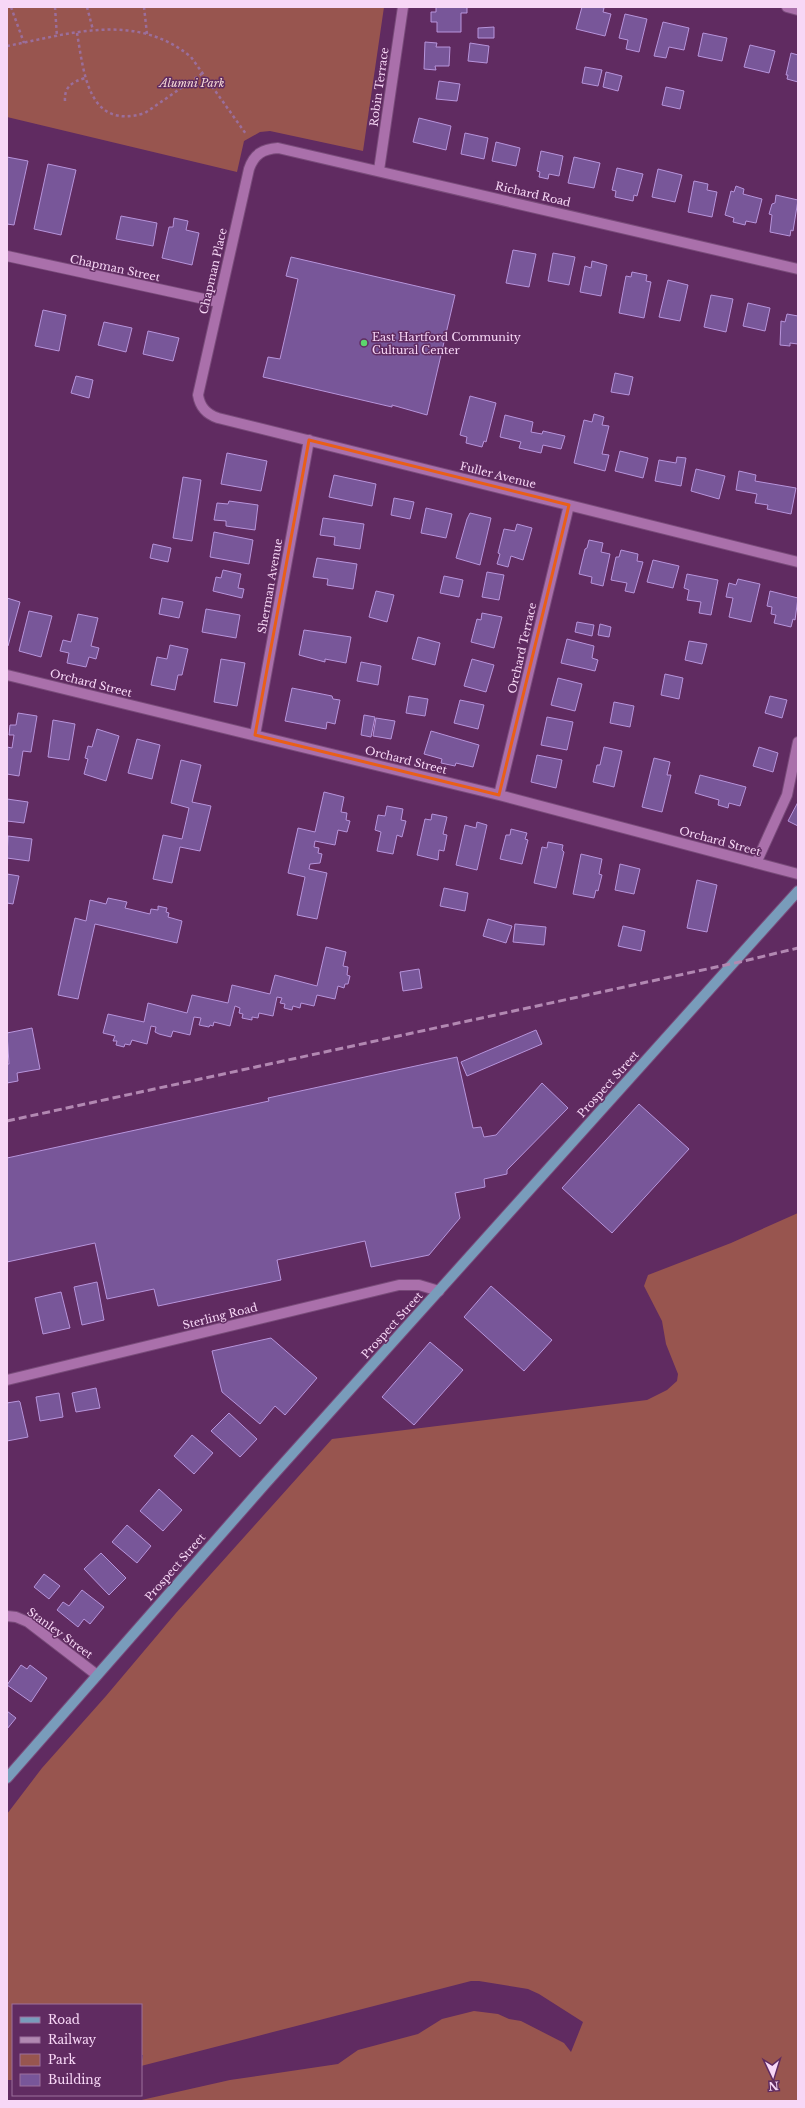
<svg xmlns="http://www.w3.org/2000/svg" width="805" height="2108" viewBox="0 0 805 2108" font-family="'Libre Baskerville',serif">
  <rect width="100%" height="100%" fill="#602b61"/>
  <!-- green -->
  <path fill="#98554f" d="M7 7H384L363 151 270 131 260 132 244 141 237 172 7 117Z
    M798 1213V2101H137L230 2080 338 2064 358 2050 418 2034 442 2019 474 2011 498 2014 509 2019 521 2021 564 2043 571 2052 583 2022 539 1994 528 1989 479 1981H471L141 2066 143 2055H141V2005H13V2080H7V1814L42 1768 106 1696 176 1613 332 1439 647 1400 667 1390 677 1381 678 1374 666 1344 662 1321 644 1286 648 1275 731 1243Z"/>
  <!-- building -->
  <path fill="#785699" stroke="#b794db" d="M436 7H467V13H461V32H437V22H431V12H436Z
    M582 7H600L604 8 603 12 611 14 605 36 576 29Z
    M625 14 647 19 639 52 626 49 628 40 619 38Z
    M663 22 689 28 684 50 669 47 666 58 654 56Z
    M494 27V38H478V28Z
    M703 33 727 38 722 61 698 56Z
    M425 42 437 43 436 47H450L449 66H435L436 70 424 69Z
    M470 43 489 46 487 63 468 61Z
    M750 45 775 51 769 73 744 67Z
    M791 53 798 55V82L787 79 788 75H786Z
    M585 67 602 70 598 86 582 83Z
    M606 72 622 76 618 91 603 87Z
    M439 81 460 84 457 101 436 99Z
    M666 87 684 91 680 109 662 105Z
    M419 118 451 126 446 150 413 142Z
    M465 133 488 138 484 159 461 154Z
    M496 142 520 148 516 166 492 161Z
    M541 151 563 156 559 176 549 174 548 179 539 177 540 172 537 171Z
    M7 157 28 161 14 225 7 224Z
    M574 157 600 163 594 188 568 183Z
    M48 164 76 170 61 235 34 229Z
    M617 168 643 174 637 196 634 195 633 201 615 197 616 191 612 190Z
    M658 169 682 175 675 202 652 197Z
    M694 181 708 184 707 190 717 192 712 217 688 212Z
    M736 186 744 189 743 194 762 199 756 223 746 221 745 225 733 222 734 218 725 215 731 191 734 192Z
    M776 195 798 200 793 231 791 230 790 236 770 232 772 215 769 214 772 204 775 203Z
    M121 216 157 223 153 246 116 239Z
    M174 218 188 221 186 230 199 233 192 265 162 258 169 227H173Z
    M513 250 536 254 529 287 506 283Z
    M553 253 575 257 569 285 548 281Z
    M291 257 455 295 427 415 392 405V407L263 377 268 357 280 359 291 311 298 279 286 276Z
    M592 261 607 265 601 296 580 292 585 266 591 268Z
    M632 272 647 275 646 281 651 282 644 318 619 313 626 276 631 277Z
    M668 280 688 285 680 321 659 317Z
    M711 295 733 299 726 332 704 327Z
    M748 303 770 308 765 331 743 326Z
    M43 310 66 315 59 351 35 346Z
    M787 314 798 316V344L790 343V346L780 345 781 321 785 322Z
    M104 322 132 328 126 352 98 345Z
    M148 331 179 338 173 361 143 354Z
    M615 373 633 377 629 395 611 392Z
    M76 376 93 380 89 398 71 393Z
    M470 396 496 403 486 442 484 441 482 447 466 443 467 437 460 435Z
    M594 414 604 417 602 425 609 426 602 454 609 455 605 471 574 463 584 420 592 422Z
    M505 415 533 422 531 432 542 434 543 431 565 436 561 449 543 445 541 453 519 448 521 442 500 437Z
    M620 451 648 458 643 478 615 471Z
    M227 453 267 461 261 491 221 484Z
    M677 457 686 458 681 486 655 481 659 460 676 463Z
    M696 469 725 476 719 499 691 491Z
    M739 471 756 475 755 481 796 488 791 514 767 509 768 505 755 503 757 494 736 490Z
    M334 475 376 484 372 506 329 497Z
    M183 477 201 480 192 541 173 538Z
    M394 498 414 502 410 519 391 515Z
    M229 501 258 505 255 530 226 526V521L214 520 217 503 228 504Z
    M426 508 452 514 446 538 421 533Z
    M470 513 491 518 480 565 456 558 467 519Z
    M323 518 364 524 360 549 334 545 335 537 320 535Z
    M517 524 532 528 523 560 511 556 508 567 497 564 500 554 498 553 504 529 515 531Z
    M214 532 253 540 249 564 210 557Z
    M589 540 603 543 601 552 610 554 603 586 591 583 592 577 579 574 585 549 587 548Z
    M153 544 171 548 168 562 150 558Z
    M621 550 638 554 637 561 643 562 634 593 625 591 627 583 611 580 616 557H619Z
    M317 558 357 564 353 589 327 585 328 579 313 577Z
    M653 560 679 566 673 588 647 582Z
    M223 570 241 574 238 588 244 589 242 598 213 591 216 577 221 578Z
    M487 572 504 575 499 600 482 597Z
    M687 574 718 580 711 615 699 613 701 602 687 600 689 590 684 588Z
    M444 576 463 580 459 597 440 593Z
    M738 579 760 584 751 622 729 617 733 598 726 597 729 583 736 585Z
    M376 591 394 595 387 622 369 617Z
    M770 591 798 598 795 620 793 619 791 627 774 623 776 615 771 614 772 607 767 606Z
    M7 598 20 602 8 646H7Z
    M162 598 183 602 179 618 159 614Z
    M206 609 240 615 236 638 202 632Z
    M29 611 52 616 41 657 19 651Z
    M482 613 502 617 494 648 471 642 477 619 481 620Z
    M78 614 98 618 91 646 99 648 96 659 89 657 86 667 67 663 69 653 60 651 63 640 71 642Z
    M577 622 594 625 592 636 575 632Z
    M600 624 611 627 609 637 598 635Z
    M304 630 351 637 346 663 325 659V662L299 655Z
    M418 637 440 643 435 665 412 659Z
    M567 639 594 646 592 658 598 660 595 671 561 663Z
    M689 641 707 644 702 664 685 660Z
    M170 645 188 649 182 675H178L175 690 151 685 157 657 167 659Z
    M221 659 245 663 237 706 214 702Z
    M472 659 494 665 486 692 464 686Z
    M361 662 381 666 378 685 357 681Z
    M665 674 683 678 679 699 661 695Z
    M558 678 582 684 575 711 551 705Z
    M292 688 332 696 333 699 340 700 335 724 327 722 326 729 285 721Z
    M409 696 428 699 425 716 406 713Z
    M770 696 787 700 782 718 765 713Z
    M460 700 484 705 478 729 454 723Z
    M614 702 634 706 630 727 610 723Z
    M18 713 37 716 31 752 23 751 19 776 7 774V747L12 748 14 735H9L10 725H16Z
    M364 715 375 717 371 737 361 735Z
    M547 717 573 722 567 750 541 745Z
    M376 718 395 721 391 739 373 736Z
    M53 720 75 724 69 760 48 757Z
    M97 729 119 736 106 781 84 774 88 759 85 758 88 746 92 747Z
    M431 731 479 745 473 767 456 763 455 766 441 763 442 759 424 754Z
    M137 739 160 745 152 779 128 773Z
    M604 747 622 751 614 787 593 782 597 765H600Z
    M759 747 778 753 773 772 753 766Z
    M537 755 562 760 556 788 531 782Z
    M654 758 670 762 667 775H671L662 812 642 807Z
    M181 760 201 765 192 802 211 806 200 851 180 847 172 883 153 879 163 835 182 839 189 808 171 803Z
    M700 775 746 787 740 806 729 803 728 808 718 805 719 800 695 793Z
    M324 792 344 797 341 812 347 813 346 820 350 821 347 832 338 830 335 845 315 841 314 847 319 848 318 853 322 854 320 863 310 864 309 869 327 873 317 919 297 915 305 877 288 873 298 828 315 832Z
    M7 799 28 802 24 823 7 821Z
    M798 802V826L788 821Z
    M387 806 403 809 401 820 406 821 402 837 397 835 393 854 377 851 381 832 375 830 378 815 385 816Z
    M432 814 447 817 443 834 447 835 444 851 439 850 438 860 417 855 425 819 431 820Z
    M477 822 487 825 477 870 456 865 465 825 476 828Z
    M511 829 527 833 525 839 528 840 522 864 500 859 506 835H510Z
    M8 836 32 839 29 861 7 858Z
    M548 842 563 845 562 850 564 852 556 888 534 883 542 847 547 848Z
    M581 854 602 859 599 874 602 875 598 891 596 890 594 898 573 894Z
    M620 864 640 869 634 894 615 890Z
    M7 874 19 876 13 904 7 903Z
    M697 880 717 885 707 932 687 928Z
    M444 888 468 893 465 911 440 906Z
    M108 898 127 902 125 908 150 914 151 909 158 910V906L167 908 166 912 169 913 168 917 182 921 177 943 95 924 78 999 58 995 75 918 86 921 90 900 106 904Z
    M488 919 512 926 506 943 483 936Z
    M515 924 546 927 544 945 513 942Z
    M623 926 645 931 641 951 618 946Z
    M326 947 346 952 343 966 348 967 347 975 350 976 348 984H345L344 988 338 986 335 999 317 995 314 1006 301 1003 300 1008 293 1006 292 1010 284 1008 285 1004 280 1003 282 998 277 997 273 1016 259 1013 258 1018 252 1017V1020L242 1018 243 1014 239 1013 240 1008 235 1006 230 1026 214 1022 213 1026 210 1025 209 1027 199 1025 201 1018 194 1017 190 1035 173 1031 171 1037 159 1034 155 1032 156 1027 151 1026 147 1044 132 1040 130 1045 125 1044 124 1047 116 1045 117 1041H113L115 1036 103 1033 108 1014 144 1022 148 1003 187 1013 192 995 228 1003 232 985 270 994 275 975 317 986Z
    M419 969 422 988 403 991 400 972Z
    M32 1028 40 1069 17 1073 18 1081 7 1083V1064H9L7 1033Z
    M536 1030 542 1044 467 1076 461 1062Z
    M457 1057 473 1128 481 1127 484 1137 496 1135 542 1083 568 1108 507 1170V1174L484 1179 485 1187 455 1193 460 1218 429 1255 371 1267 365 1241 277 1260 281 1280 158 1306 154 1289 107 1299 95 1243 7 1262V1158L269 1101 268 1098Z
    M639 1104 689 1149 612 1233 562 1188Z
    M97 1282 104 1320 82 1325 74 1287Z
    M491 1286 552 1340 524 1371 464 1317Z
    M61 1292 70 1328 43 1334 35 1298Z
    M271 1338 317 1378 285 1415 275 1406 260 1424 222 1392 212 1351Z
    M430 1342 463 1370 414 1425 382 1397Z
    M96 1388 100 1408 76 1412 72 1393Z
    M59 1393 63 1417 40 1421 36 1397Z
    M19 1401 20 1402 28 1437 7 1441V1403Z
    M229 1413 257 1439 240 1457 211 1431Z
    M192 1435 213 1453 194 1474 174 1456Z
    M159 1489 182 1510 163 1531 140 1511Z
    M127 1525 151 1546 137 1563 112 1542Z
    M101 1553 126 1578 109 1595 84 1569Z
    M44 1574 60 1586 49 1599 34 1587Z
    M82 1590 104 1607 90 1624 84 1619 78 1627 57 1610 63 1602 69 1606Z
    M21 1665 27 1669 30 1665 47 1678 31 1702 7 1685Z
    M7 1711 16 1718 7 1729Z"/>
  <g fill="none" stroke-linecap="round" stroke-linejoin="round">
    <defs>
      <path id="minor" d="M787 7 798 10
        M379 170 403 7
        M7 256 218 302
        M798 269 278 148C263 149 254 154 249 169L198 395C200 407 206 414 218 418L798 562
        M7 675 499 795 798 874
        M255 735 309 440
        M499 795 569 505
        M756 863 787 795 798 742
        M7 1380 399 1285H419L439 1291
        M7 1616 16 1617 28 1622 97 1675"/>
      <path id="major" d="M7 1778 266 1483 798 891"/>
    </defs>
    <!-- minor casing -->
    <use href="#minor" stroke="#794b7a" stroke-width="12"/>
    <!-- major casing -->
    <use href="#major" stroke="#794b7a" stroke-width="12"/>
    <!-- path -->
    <path stroke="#9b6e9b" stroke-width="2.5" stroke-dasharray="3 3" stroke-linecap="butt" d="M11 7 24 43
      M55 7 57 37
      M87 7 93 30
      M144 7 147 34
      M77 33C84 73 88 131 145 113L203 73
      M7 46C70 34 135 11 191 57L246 134
      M65 101C64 87 72 82 85 78"/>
    <!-- minor -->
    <use href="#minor" stroke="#aa70ab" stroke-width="10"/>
    <!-- major -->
    <use href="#major" stroke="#799cbb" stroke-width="10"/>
    <!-- rail -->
    <path stroke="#b288b2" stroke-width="3" stroke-dasharray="8 4" stroke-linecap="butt" d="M7 1121 744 961 798 948"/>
  </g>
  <!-- marked area -->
  <path fill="none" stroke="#e95f18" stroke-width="3" stroke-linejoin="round" d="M309 440 569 505 499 795 255 735Z"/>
  <!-- markers -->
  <circle fill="#5cd56d" stroke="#602b61" stroke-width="1.5" cx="364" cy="343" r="4"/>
  <g text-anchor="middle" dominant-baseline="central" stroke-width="3" stroke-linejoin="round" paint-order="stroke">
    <!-- park labels -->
    <g font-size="11" font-style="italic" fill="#f5dad6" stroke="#602b61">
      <text x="192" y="83">Alumni Park</text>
    </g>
    <!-- street labels -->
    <g font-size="11" fill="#f7d7f6" stroke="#602b61">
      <text transform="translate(379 87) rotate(-82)">Robin Terrace</text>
      <text transform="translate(533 194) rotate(13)">Richard Road</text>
      <text transform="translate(115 268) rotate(12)">Chapman Street</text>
      <text transform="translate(213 271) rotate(-77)">Chapman Place</text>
      <text transform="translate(498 475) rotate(14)">Fuller Avenue</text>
      <text transform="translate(270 586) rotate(-80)">Sherman Avenue</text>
      <text transform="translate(522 648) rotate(-77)">Orchard Terrace</text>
      <text transform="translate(91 683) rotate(14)">Orchard Street</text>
      <text transform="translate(406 760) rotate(14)">Orchard Street</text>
      <text transform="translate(720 841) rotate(15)">Orchard Street</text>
      <text transform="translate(608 1084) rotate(-48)">Prospect Street</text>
      <text transform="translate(220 1316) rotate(-14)">Sterling Road</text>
      <text transform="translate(392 1325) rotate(-48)">Prospect Street</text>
      <text transform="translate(175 1567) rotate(-49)">Prospect Street</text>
      <text transform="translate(60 1633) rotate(36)">Stanley Street</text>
    </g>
    <!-- poi labels -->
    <g font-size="11" fill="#f7d7f6" stroke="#602b61" text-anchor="start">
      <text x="372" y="337">East Hartford Community<tspan x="372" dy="13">Cultural Center</tspan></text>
    </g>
  </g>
  <!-- border -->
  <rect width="805" height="2108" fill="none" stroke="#f7d7f6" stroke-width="16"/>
  <!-- legend -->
  <rect x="12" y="2004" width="130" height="92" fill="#602b61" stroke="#9c709d"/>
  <rect x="20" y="2017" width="20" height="6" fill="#799cbb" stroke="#9c709d"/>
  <text x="48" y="2024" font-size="12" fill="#f7d7f6">Road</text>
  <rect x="20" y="2037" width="20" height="6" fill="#b288b2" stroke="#9c709d"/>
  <text x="48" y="2044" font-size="12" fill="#f7d7f6">Railway</text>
  <rect x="20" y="2054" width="20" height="12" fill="#98554f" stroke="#9c709d"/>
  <text x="48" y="2064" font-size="12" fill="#f7d7f6">Park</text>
  <rect x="20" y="2074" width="20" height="12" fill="#785699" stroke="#9c709d"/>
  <text x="48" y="2084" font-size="12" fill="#f7d7f6">Building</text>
  <!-- north arrow -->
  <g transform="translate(773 2076) rotate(176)" stroke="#602b61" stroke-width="3" paint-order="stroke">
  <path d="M0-3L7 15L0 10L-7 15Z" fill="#f7d7f6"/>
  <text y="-6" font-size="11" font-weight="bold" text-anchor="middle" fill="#f7d7f6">N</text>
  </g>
</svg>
